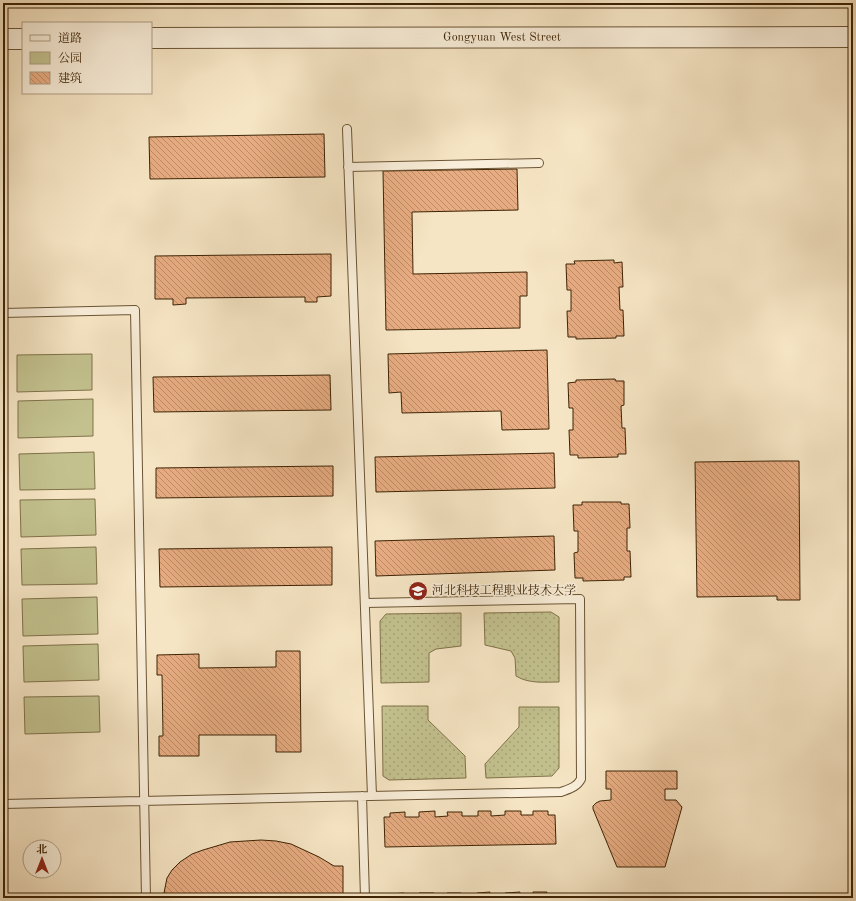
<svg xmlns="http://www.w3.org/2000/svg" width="856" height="901" viewBox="0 0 856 901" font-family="'Old Standard TT','Noto Serif SC',serif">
  <defs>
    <pattern id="green-dots" width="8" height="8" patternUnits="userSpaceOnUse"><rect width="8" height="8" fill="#c3c28f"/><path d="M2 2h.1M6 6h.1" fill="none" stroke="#a8a67a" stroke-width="1.8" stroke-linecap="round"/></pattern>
    <pattern id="building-back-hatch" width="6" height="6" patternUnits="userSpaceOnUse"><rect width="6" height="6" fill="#e8ac82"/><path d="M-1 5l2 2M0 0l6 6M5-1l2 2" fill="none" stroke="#bd8c68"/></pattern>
  </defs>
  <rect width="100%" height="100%" fill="#f6e5c4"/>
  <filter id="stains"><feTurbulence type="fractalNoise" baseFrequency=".005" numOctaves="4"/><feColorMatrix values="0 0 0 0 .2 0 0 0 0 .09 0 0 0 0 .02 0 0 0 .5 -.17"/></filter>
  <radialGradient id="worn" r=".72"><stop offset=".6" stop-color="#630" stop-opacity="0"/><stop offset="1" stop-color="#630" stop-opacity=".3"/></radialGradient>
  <!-- green -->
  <path fill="url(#green-dots)" stroke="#80724a" d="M551 612 559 617V682C544 682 529 684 516 676L515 658 511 651 485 645 484 613Z
    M461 613V646L436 649 429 653V682L381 683 380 621 386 614Z
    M382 706H428V720L465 756 466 778 389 780 383 776Z
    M519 707H559V768L552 776 486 778 485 764 519 727Z"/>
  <!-- pitch -->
  <path fill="#c3c28f" stroke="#80724a" d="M92 354V390L17 392V355Z
    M93 399V436L18 438V401Z
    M94 452 95 489 20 490 19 454Z
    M95 499 96 535 21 537 20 500Z
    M96 547 97 584 22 585 21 549Z
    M97 597 98 634 23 636 22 599Z
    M98 644 99 680 24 682 23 646Z
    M99 696 100 732 25 734 24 697Z"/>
  <!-- building -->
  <path fill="url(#building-back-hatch)" stroke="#3d2304" d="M324 134 325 177 150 179 149 137Z
    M517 169 518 210 412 212 413 274 527 272V296H520V328L386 330 383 171Z
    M331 254V296L317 297V302H305V297L186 298V304L173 305V299H155V256Z
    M614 260V263L622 262 623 287H619L620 310H623L624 336H616V338L576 339V337H568L567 311H571V290H567L566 264H575L574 261Z
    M547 350 549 429 502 430 501 411 402 413 401 392 389 393 388 354Z
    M330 375 331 410 154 412 153 377Z
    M615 379 616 381H624V405L621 406 622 428H625L626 454H618V457L578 458V455H570L569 430H573V408H569L568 383 576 382V380Z
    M554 453 555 488 376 492 375 457Z
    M775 461H799L800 600H777V596L697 597 695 462Z
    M333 466V496L156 498V468Z
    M582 502H621V504H629L630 528H627V551H630L631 577H624V580L583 581V578H575L574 553 578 552V531H574L573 505H582Z
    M554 536 555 570 376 576 375 541Z
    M332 547V585L160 587 159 549Z
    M276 651H300L301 752H276V735H199V756H159V736H163L162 675H157V655L199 654V668L276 667Z
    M606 771H677V789H665V800H676L682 807 665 867H617L593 809V806L596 803 600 801 611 800V789H606Z
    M435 811V817L448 816 447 812H462V816H478V811H491V816L505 815V811H521V815H533V811H548V815H555L556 844 385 847 384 817H390V813L405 812V817H419V812Z
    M261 840 276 841 291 844 319 857 334 866H343V898H163L167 878 172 870 180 862 192 854 203 850 230 842Z
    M490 892V897H505V893L520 892V896H533V892H547V896H555V898H418L419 893H434V898H447V893H461V897H477V893Z
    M404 893V898H390L389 894Z"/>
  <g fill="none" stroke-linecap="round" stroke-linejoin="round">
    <defs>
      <path id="service" d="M347 129 372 796
        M348 167 539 163
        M3 313 135 310 146 898
        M362 796 365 898
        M3 804 561 792C569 789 577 787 581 779L580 599 365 603"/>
      <g id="tertiary">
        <path id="s1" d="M151 38 853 37"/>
        <path d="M3 39H23"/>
      </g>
    </defs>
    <!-- service casing -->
    <use href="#service" stroke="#6b5434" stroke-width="10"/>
    <!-- tertiary casing -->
    <use href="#tertiary" stroke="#6b5434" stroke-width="22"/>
    <!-- service -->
    <use href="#service" stroke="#f9eed9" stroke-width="8"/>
    <!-- tertiary -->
    <use href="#tertiary" stroke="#f9eed9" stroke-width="20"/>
  </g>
  <!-- icons -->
  <defs>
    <symbol id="university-disc" viewBox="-11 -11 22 22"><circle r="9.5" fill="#8f2418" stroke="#f9eed9"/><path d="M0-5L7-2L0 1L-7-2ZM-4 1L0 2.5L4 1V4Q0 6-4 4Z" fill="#fff"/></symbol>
  </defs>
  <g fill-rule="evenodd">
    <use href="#university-disc" x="407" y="580" width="22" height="22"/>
  </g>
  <g text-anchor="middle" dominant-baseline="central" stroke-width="3.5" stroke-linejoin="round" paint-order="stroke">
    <!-- street labels -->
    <g font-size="12" fill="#3d2304" stroke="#f9eed9">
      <text stroke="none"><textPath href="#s1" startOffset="351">Gongyuan West Street</textPath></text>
    </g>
    <!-- poi labels -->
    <g font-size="12" fill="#3d2304" stroke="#f9eed9" text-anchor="start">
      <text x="432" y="591">河北科技工程职业技术大学</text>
    </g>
  </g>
  <!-- margin -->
  <rect width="856" height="901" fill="none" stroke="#f6e5c4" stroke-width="16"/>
  <rect x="4" y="4" width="848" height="893" fill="none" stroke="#3d2304" stroke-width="2"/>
  <rect x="8" y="8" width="840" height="885" fill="none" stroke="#3d2304"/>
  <!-- legend -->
  <rect x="22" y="22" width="130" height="72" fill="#f9eed9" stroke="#ae9d84"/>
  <rect x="30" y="35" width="20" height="6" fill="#f9eed9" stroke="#ae9d84"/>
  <text x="58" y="42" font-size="12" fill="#3d2304">道路</text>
  <rect x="30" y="52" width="20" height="12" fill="#c3c28f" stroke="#ae9d84"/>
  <text x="58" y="62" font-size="12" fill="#3d2304">公园</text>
  <rect x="30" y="72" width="20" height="12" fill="url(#building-back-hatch)" stroke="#ae9d84"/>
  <text x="58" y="82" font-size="12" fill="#3d2304">建筑</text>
  <!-- north arrow -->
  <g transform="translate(42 859)"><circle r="19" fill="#f9eed9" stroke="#ae9d84"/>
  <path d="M0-3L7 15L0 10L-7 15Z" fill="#8f2418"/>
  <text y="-6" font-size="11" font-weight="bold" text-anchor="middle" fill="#3d2304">北</text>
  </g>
  <rect width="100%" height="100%" filter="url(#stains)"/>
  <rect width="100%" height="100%" fill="url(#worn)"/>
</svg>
